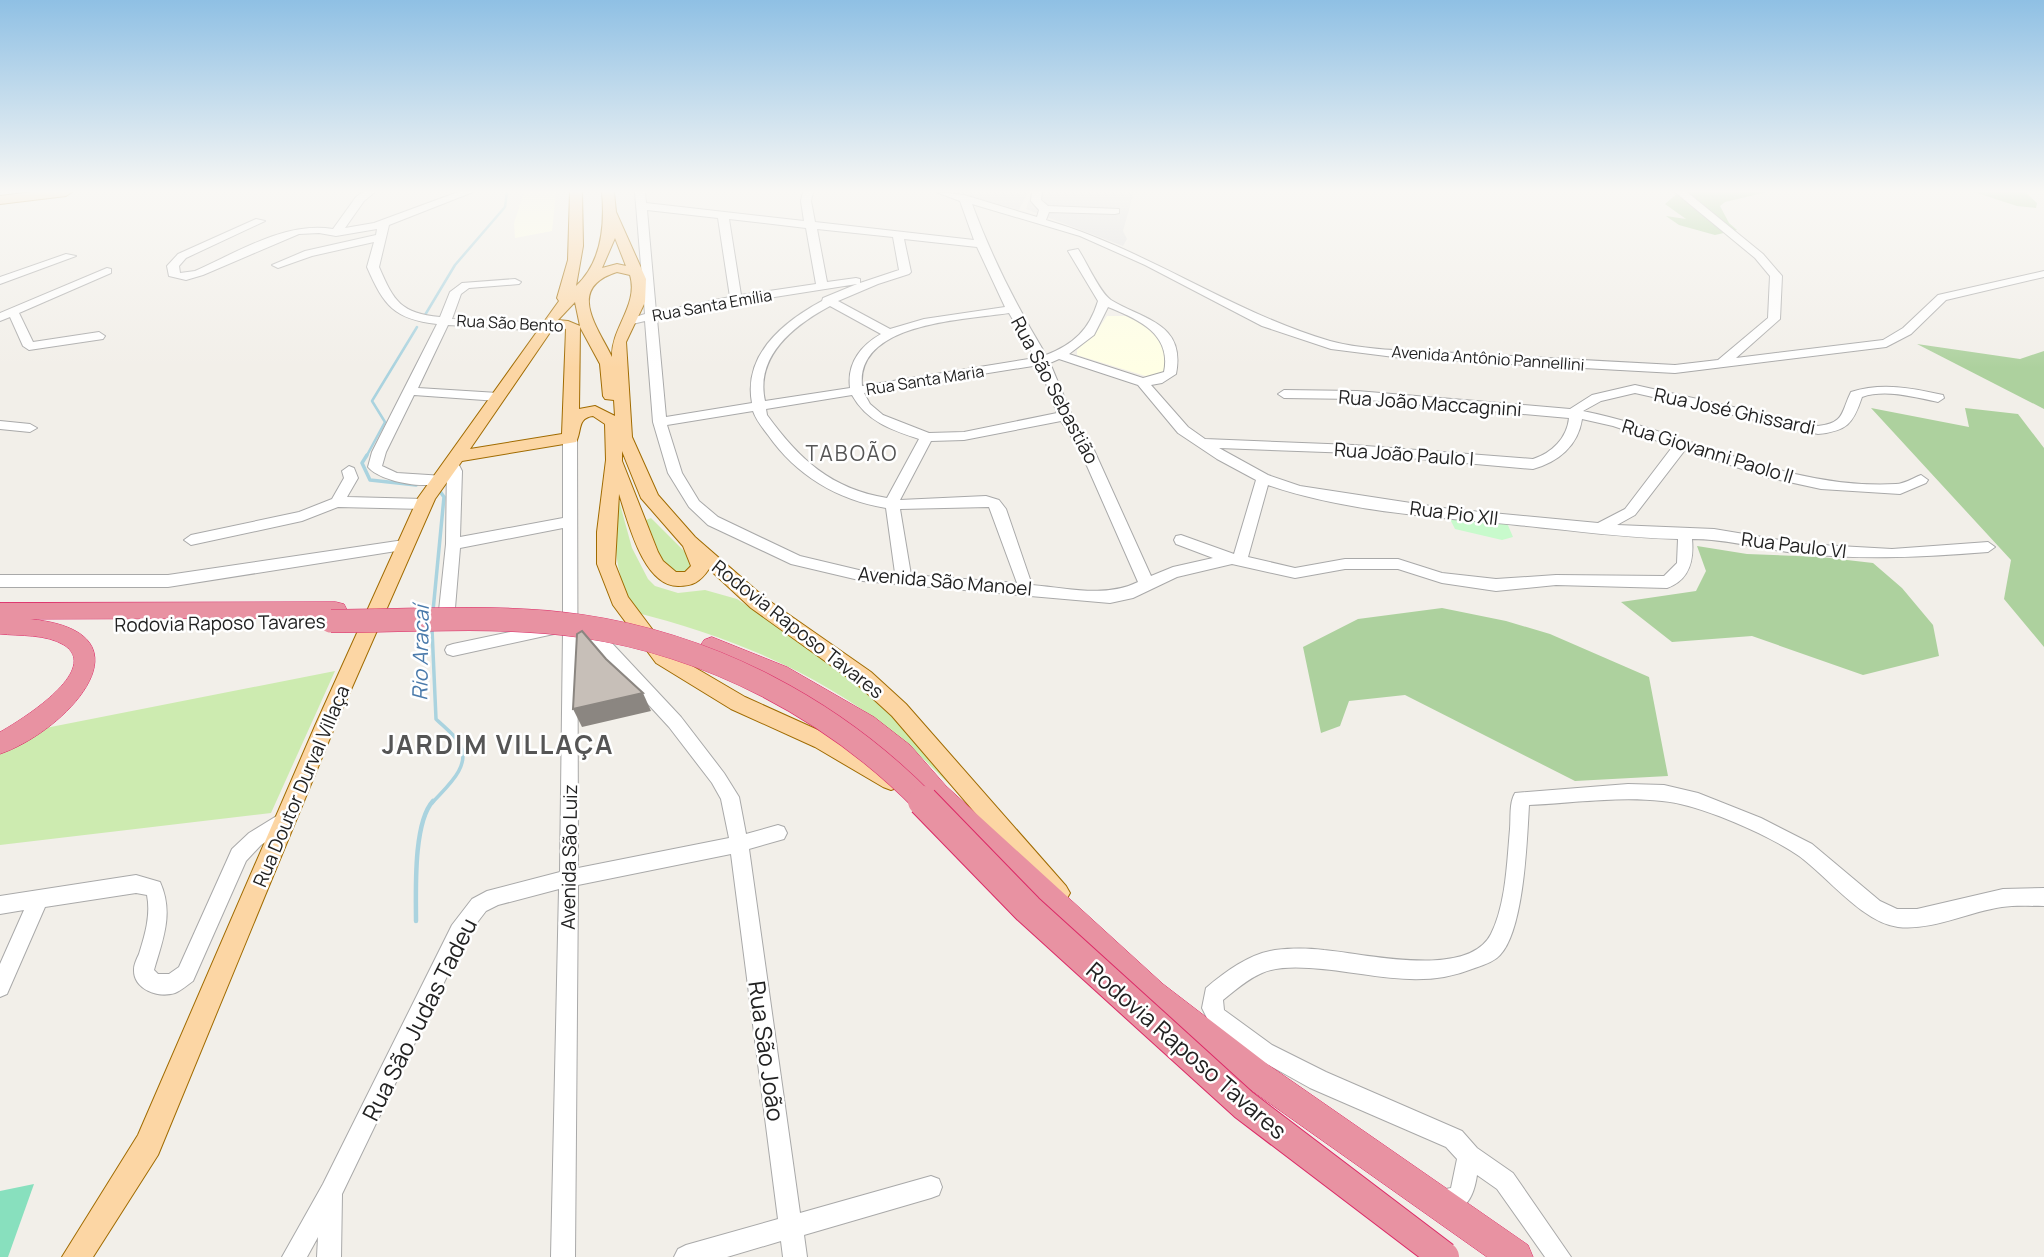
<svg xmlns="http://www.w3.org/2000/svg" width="2044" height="1257" viewBox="0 0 2044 1257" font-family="Manrope,sans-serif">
  <rect width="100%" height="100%" fill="#f2efe9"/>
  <!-- residential -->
  <path fill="#e0dfdf" d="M955 192H1028L1019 210Z
    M1032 192H1134L1123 231 1127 239 1123 246 1026 209Z"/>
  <!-- education -->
  <path fill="#ffffe5" d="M524 192H556L552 231 515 238 514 223Z
    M1107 316H1126L1148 326 1164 342 1169 371 1152 378 1077 355V350L1095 334Z"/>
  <!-- grass -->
  <path fill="#cdebb0" d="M618 497 632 548 648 579 655 586 678 593 705 590 737 599 824 656 879 701 966 800C942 778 920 754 895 734 818 672 729 636 634 612 613 566 614 546 618 497Z
    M651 518 691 558 694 570 677 574 662 560 646 520Z
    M335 671 271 813 0 845V737Z"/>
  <!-- forest -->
  <path fill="#add19e" d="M1679 192H1767L1725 202 1720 206 1729 223 1737 230 1715 235 1679 225 1666 216 1686 219 1665 204Z
    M1974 192H2025L2037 203 2036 208 2017 206Z
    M1917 344 2020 359 2044 351V409Z
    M1871 408 1969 427 1965 408 2018 414 2044 448V647L2004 599 2011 560Z
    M1697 546 1747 554 1821 557 1873 563 1902 588 1933 625 1939 656 1863 675 1752 636 1672 642 1621 602 1696 591 1706 571Z
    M1442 608 1506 621 1550 634 1649 677 1668 776 1575 781 1405 695 1349 701 1340 726 1321 733 1303 647 1358 619Z"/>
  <!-- park -->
  <path fill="#c8facc" d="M1449 517 1507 523 1513 537 1502 540 1455 529Z"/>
  <!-- pitch -->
  <path fill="#88e0be" d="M34 1184 8 1257H0V1191Z"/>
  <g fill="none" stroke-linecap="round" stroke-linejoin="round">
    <!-- stream-far2 -->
    <path stroke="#aad3df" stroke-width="2.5" d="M425 315 455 265 505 207 507 192
      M366 457 385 422 372 401 417 327"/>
    <!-- stream-far1 -->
    <path stroke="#aad3df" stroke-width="3.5" d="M367 455 362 463 370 480 416 485
      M433 611 444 497 439 490
      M432 803C445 788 472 767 460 744 455 735 443 726 436 719L432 629"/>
    <!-- stream -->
    <path stroke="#aad3df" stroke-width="4.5" d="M416 921C416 891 413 823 433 801"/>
    <defs>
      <path id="minor" d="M363 192H375L364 201 345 228 374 223 458 192H473L389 225 379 267C394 302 401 313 440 317L450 292 462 283 515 279 521 282 519 284 469 288 461 294 452 319 547 323 553 327 547 331 448 325 418 388 498 393 504 397 498 401 414 395 386 452 382 466 397 473 444 476 446 479C433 492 380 482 368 467L372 452 437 324C394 319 384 306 367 267L374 242 312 256 278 268 272 265 305 251 376 235 377 229 336 236 319 233 299 234 203 275 186 280 169 276 167 266 178 254 256 219 265 221 186 258 179 266 180 273 195 271C238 252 286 221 333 229L356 197Z
        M635 192H645L646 203 804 221 801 201 803 192H813L811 201 815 222 974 240 960 201 936 192 964 195 1037 217 1039 210 1031 201 1032 192H1042L1041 200 1048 206 1119 209V213L1115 214 1049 212 1046 220C1146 249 1231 312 1330 341 1367 351 1418 351 1457 353 1530 357 1602 361 1675 365L1718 360 1768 318 1770 276 1755 258 1675 192H1687L1763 254 1782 276 1780 319 1736 358 1883 340 1903 328 1938 295 2044 271V277L1946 300 1911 334 1886 347 1675 373 1402 358 1331 349 1262 326 1145 265 1080 236 972 204C992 258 1017 307 1046 355 1074 344 1089 330 1098 301L1068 251 1078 249C1086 261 1100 293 1111 300 1144 320 1186 323 1176 374L1162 383 1151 385 1188 427 1205 439 1353 445 1533 459C1552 453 1567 438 1569 418L1357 399 1284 398 1278 394 1284 390 1357 391 1570 409 1592 395 1635 385 1818 426C1845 423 1841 412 1851 392 1882 382 1912 388 1943 395L1944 398 1938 402C1913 397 1886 389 1862 397 1853 424 1847 431 1818 434L1635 393 1601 401 1583 411C1688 432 1785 490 1896 484 1904 484 1913 478 1921 475L1928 480 1926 483 1900 494 1821 489 1766 477 1685 450 1635 515 1617 525 1714 529 1803 544 1892 549 1988 542 1995 547 1988 552C1926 557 1866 560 1805 554 1767 551 1731 539 1692 539 1694 560 1690 580 1667 588L1556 585 1496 591 1442 583 1398 569H1345L1295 578 1232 564 1177 577 1133 598 1110 603 863 581 791 564 708 525 689 507 668 473 653 422 645 321 628 325 622 321 645 314ZM647 210 718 218 730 297 656 312ZM729 219 806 228 816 284 741 295ZM817 229 893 237 899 270 860 283V279L856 278 827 282ZM904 239 977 247 1005 307 924 319 890 329 838 301 878 284 909 274 911 272ZM857 284 823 298 822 301C783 322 743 355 752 403L666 417 657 319 736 303ZM830 306 881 334C860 346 847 364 850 388L765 401C755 356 793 326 830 306ZM1108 307C1138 319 1172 334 1164 372L1143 378 1069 354 1094 335ZM1009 313 1035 358 862 386C856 322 965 320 1009 313ZM1059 359 1138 385 1178 433 1217 459 1256 480 1234 554 1181 535 1176 536 1174 540 1176 544 1213 558 1173 567 1151 576 1094 450 1072 416 1050 363ZM1039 365 1057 413 964 432 929 433 883 415 870 404 864 393ZM852 395C867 422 892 430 919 439L887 498C831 489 799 459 767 415L766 409ZM753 411C756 420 762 427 768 435 796 475 837 500 886 508L895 573 863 571 800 556 718 517 699 501 682 473 667 425ZM1582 419 1613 426 1673 446 1625 509 1598 523 1450 509 1300 486 1268 475 1219 448 1353 453 1533 469C1558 462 1578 446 1582 419ZM1061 421 1080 450 1138 582C1106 598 1067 588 1032 585L1006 509 999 500 986 496 900 500 931 441 964 440ZM1268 485C1347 512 1435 517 1517 525 1571 530 1624 538 1678 539L1677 563 1664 576 1556 575 1496 579 1442 573 1398 559H1345L1295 568 1248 557ZM989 507 1017 583 911 575 900 509Z
        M66 254 76 256 0 284V277Z
        M107 268 111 269V273L19 313 33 342 99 332 105 336 103 339 29 350 23 346 10 317 0 321V313Z
        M0 421 30 424 37 428 30 432 0 429Z
        M570 434 577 438 578 868 729 838 721 799 712 783 669 727 581 631 579 627 587 621 593 623 681 717 724 773 739 797 746 834 778 825 784 827 787 833 784 839 749 849 800 1213 931 1176 939 1179 942 1187 939 1195 931 1198 804 1235 807 1257H783L781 1241 727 1257H674L678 1249 686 1245 778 1219 731 854 578 885 575 1257H551L559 889 498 905 486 911 466 937 342 1194 341 1257H317L318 1237 307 1257H282L323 1184 452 925 472 899 487 891 560 872 563 632 453 656 447 654 445 650 447 646 453 644 558 622 563 624V528L460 548 454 620 446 626 438 620 446 544 447 461H457L462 471 460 537 563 518V438Z
        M349 466 354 468 358 478 347 497 424 499 431 504 424 509 338 507 302 521 191 545 184 540 191 535 299 512 332 499 344 478 342 471Z
        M404 540 411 545 409 549 168 587H0V575H168Z
        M1628 784 1664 785 1698 793 1761 818 1812 844 1880 901 1897 909H1917L2003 889 2044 888V906C2030 906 2015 905 2002 907 1968 912 1932 931 1898 927 1862 922 1828 877 1799 856 1769 835 1699 804 1662 801 1619 796 1573 803 1529 805 1527 840 1524 930 1500 955 1494 962 1481 966 1472 969 1418 991 1365 971 1309 968 1294 967 1276 967 1262 973 1248 979 1235 990 1223 1000L1224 1010 1272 1045 1326 1072 1462 1131 1477 1148 1513 1173 1571 1257H1545L1497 1189 1477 1175C1473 1203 1460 1220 1430 1208L1427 1200 1430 1192 1451 1188 1457 1159 1446 1147 1310 1088 1258 1059 1210 1024 1202 1008 1206 988C1226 971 1249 954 1275 950 1292 948 1307 948 1324 950 1362 953 1468 980 1491 934 1506 904 1507 862 1510 829 1511 818 1509 803 1515 793Z
        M288 809 294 811 297 817 294 823 261 845 246 861 193 981C187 985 182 990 175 993 159 998 133 990 134 969 134 965 137 958 139 954 145 935 151 915 147 895L136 893 45 907 7 994 0 997V964L24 910 0 914V896L136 875 160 882C174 913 163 939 154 970L158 974H169L179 967 232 849 249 833Z"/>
      <path id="major" d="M32 192H72L66 196 0 204V196Z
        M570 192H582L583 246 576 286C602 262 605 225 602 192H614L616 212 646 279 645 302 626 342 632 437 658 495 695 537 765 598 871 672 906 704 1066 886 1070 893 1066 900 1058 904 1050 900 892 716 857 684 751 608 709 569C700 582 693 586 678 586 643 586 628 521 619 494L615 564 628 597 670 653 745 697 829 735 899 775 902 781 899 787 891 790 883 787 815 747 731 709 656 663 613 605 597 564V532L606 460 605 424 593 416C577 418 582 431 576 442L462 461 435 499 335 726 158 1155 93 1257H62L138 1135 315 726 418 498 559 301 557 298 568 260ZM615 238 626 266 617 264 602 268ZM617 272 630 275C639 305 611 328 612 357 597 326 566 288 617 272ZM575 302 580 326 568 321 558 320ZM580 327 600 364 603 396 605 399 614 400 615 416 595 406 579 409ZM562 328 566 329 562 434 470 449 551 331ZM622 451 641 498 683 546 691 566 685 572H676L663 561 658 552 622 461Z"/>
      <path id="highway" d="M336 602 344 604 347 610 344 616 336 618 30 619C159 632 67 731 0 754V732C18 722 103 670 64 645 46 634 20 636 0 634V603Z
        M712 637 787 667 874 717 910 745 946 786 1163 984 1270 1066 1528 1245 1533 1257H1487L1248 1088 1143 1004 928 802 892 759 856 731 771 681 704 652 700 646 704 640Z"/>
    </defs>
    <!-- minor casing -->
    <use href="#minor" stroke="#a9a9a9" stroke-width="2"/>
    <!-- major casing -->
    <use href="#major" stroke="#a06b00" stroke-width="2"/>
    <!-- highway casing -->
    <use href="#highway" stroke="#dc2a67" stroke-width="1"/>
    <!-- minor -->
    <use href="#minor" fill="#fff" fill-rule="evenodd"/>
    <!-- major -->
    <use href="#major" fill="#fcd6a4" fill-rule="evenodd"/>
    <!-- highway -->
    <use href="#highway" fill="#e892a2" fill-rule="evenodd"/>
    <defs>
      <path id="highway-bridge-far1" d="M331 621C413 621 499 614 581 626 711 645 833 709 925 803"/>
      <path id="highway-bridge" d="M923 801 1028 909 1244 1105 1444 1257"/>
    </defs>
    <!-- highway-bridge-far1 casing -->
    <use href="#highway-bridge-far1" stroke="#dc2a67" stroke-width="24" stroke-linecap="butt"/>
    <!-- highway-bridge casing -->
    <use href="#highway-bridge" stroke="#dc2a67" stroke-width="32" stroke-linecap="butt"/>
    <!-- highway-bridge-far1 -->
    <use href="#highway-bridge-far1" stroke="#e892a2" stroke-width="23"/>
    <!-- highway-bridge -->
    <use href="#highway-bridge" stroke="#e892a2" stroke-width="30"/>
  </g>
  <!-- shaded-wall -->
  <path fill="#8b8681" d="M643 693 651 711 582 727 573 709Z"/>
  <!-- building -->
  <path fill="#c7bfb8" stroke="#8b8681" stroke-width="2" d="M582 631 606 659 643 693 573 709 577 634Z"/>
  <!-- sky -->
  <linearGradient id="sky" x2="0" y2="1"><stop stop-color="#8fc0e4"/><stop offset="0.52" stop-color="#f9f8f5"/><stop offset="1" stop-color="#f9f8f5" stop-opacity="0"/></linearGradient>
  <rect width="2044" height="368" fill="url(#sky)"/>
  <g text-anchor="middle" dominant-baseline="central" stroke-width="5" stroke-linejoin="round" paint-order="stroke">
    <!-- far-street labels -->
    <g font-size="16" fill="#222" stroke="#fff">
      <text transform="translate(712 305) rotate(-10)">Rua Santa Emília</text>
      <text transform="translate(510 323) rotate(3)">Rua São Bento</text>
      <text transform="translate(1488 358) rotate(4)">Avenida Antônio Pannellini</text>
      <text transform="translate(925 380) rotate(-9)">Rua Santa Maria</text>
    </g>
    <!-- street labels -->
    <g font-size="19" fill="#222" stroke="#fff">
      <text transform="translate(1055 390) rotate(62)">Rua São Sebastião</text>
      <text transform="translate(1430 403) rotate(4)">Rua João Maccagnini</text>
      <text transform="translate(1735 411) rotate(12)">Rua José Ghissardi</text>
      <text transform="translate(1708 451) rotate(17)">Rua Giovanni Paolo II</text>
      <text transform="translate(1404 454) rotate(4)">Rua João Paulo I</text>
      <text transform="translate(1454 513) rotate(7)">Rua Pio XII</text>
      <text transform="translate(1794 545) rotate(7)">Rua Paulo VI</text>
      <text transform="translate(945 581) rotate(5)">Avenida São Manoel</text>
      <text transform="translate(220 623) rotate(-1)">Rodovia Raposo Tavares</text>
      <text transform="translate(798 629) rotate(38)">Rodovia Raposo Tavares</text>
      <text transform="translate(301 786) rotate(-67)">Rua Doutor Durval Villaça</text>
      <text transform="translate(569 857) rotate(-89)">Avenida São Luiz</text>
    </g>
    <!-- neighbourhood labels -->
    <g font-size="21" letter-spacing="2" fill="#555" stroke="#fff">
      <text x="852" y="453">TABOÃO</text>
    </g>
    <!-- water labels -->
    <g font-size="21" font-style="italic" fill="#4a7aab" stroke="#fff">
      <text transform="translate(420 653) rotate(-89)">Rio Aracaí</text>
    </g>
    <!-- near-street labels -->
    <g font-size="23" fill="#222" stroke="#fff">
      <text transform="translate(419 1019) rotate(-63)">Rua São Judas Tadeu</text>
      <text transform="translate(1187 1050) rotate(41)">Rodovia Raposo Tavares</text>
      <text transform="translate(767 1051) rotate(82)">Rua São João</text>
    </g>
    <!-- district labels -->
    <g font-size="26" font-weight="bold" letter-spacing="2" fill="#555" stroke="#fff">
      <text x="498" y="744">JARDIM VILLAÇA</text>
    </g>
  </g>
</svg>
